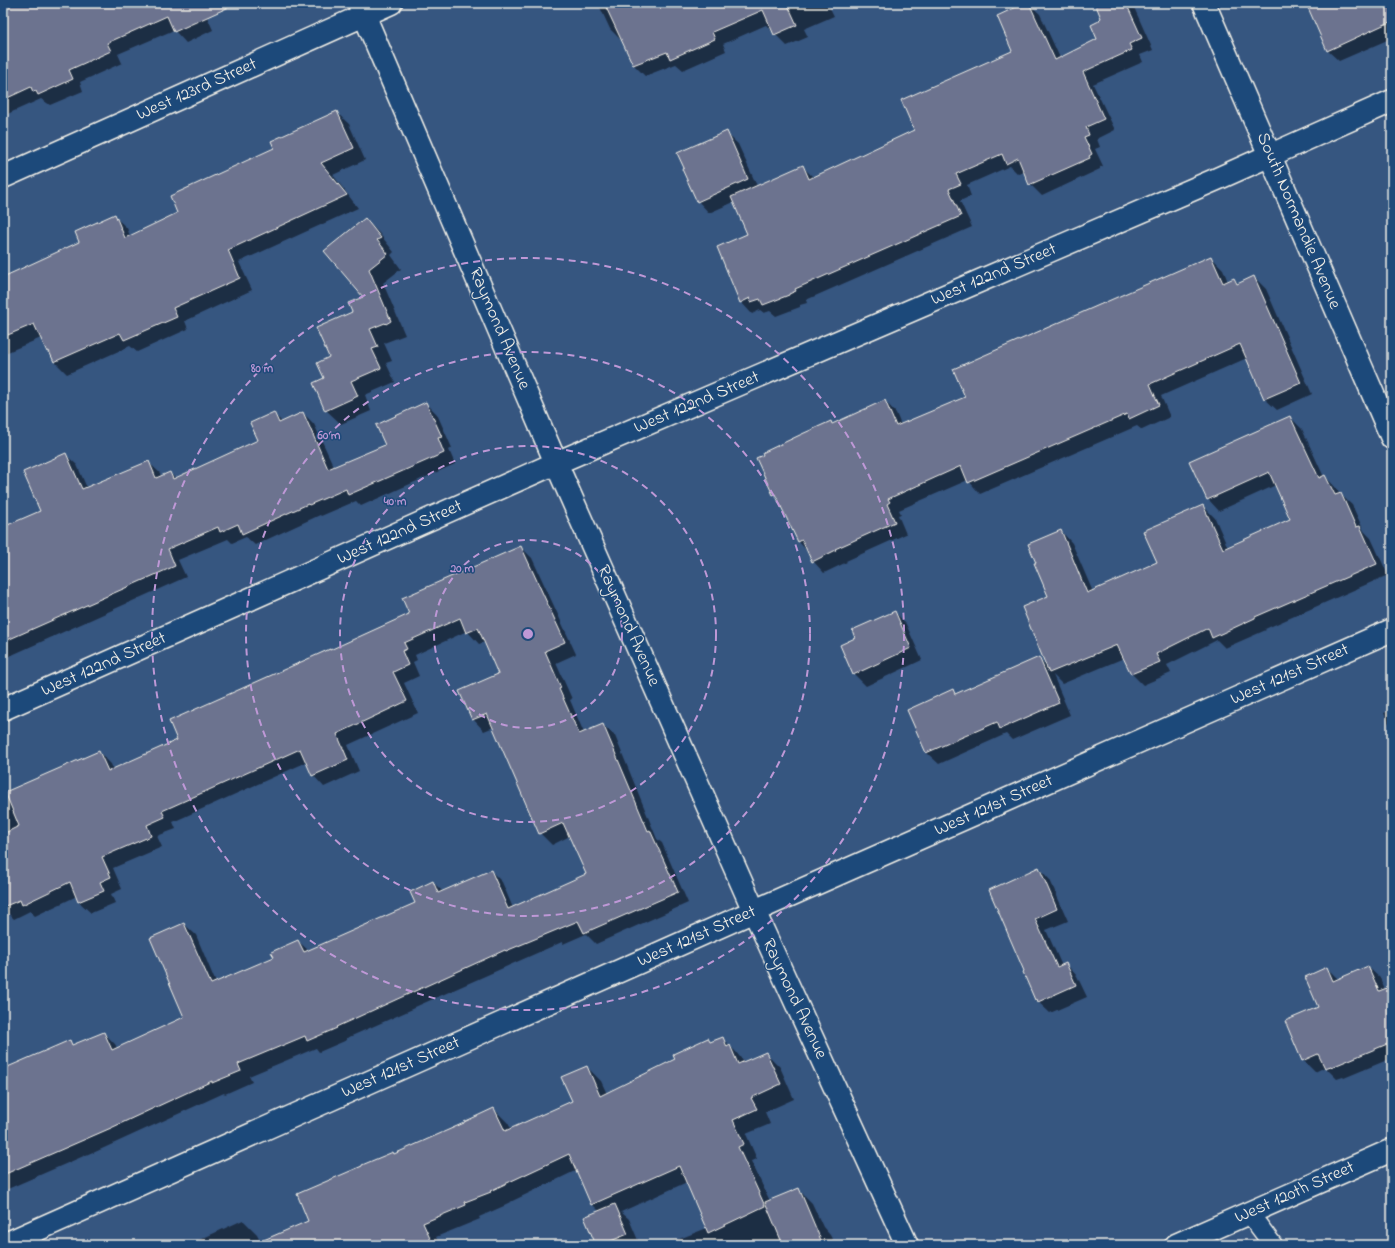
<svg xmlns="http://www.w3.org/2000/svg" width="1395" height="1248" viewBox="0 0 1395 1248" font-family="'Indie Flower',sans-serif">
  <rect width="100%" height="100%" fill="#365680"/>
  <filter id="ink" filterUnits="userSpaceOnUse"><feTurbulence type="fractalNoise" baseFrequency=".025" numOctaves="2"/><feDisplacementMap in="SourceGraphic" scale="8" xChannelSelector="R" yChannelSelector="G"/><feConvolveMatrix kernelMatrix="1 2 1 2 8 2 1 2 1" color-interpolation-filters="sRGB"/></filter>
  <g filter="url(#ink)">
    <!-- shadow -->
    <path fill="#0007" fill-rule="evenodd" d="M3 3H201L213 30 186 43 174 30 118 54 122 63 80 82 83 91 50 105 41 99 3 116Z
      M598 3H831L832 5 829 6 834 16 804 29 808 37 787 46 766 25 723 44 726 51 683 70 676 64 645 76 634 65 622 41 610 29Z
      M1028 3 1040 14 1060 58 1099 40 1103 19 1096 3H1132L1153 50 1140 55 1143 62 1093 84 1115 130 1097 139 1100 147 1095 149 1103 166 1100 167V169L1042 196 1030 184 1025 172 1018 174 1010 166 967 185 971 196 960 201 972 227 806 300 807 303 800 305V307L776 316 770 311 764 313 760 310 752 314 741 302 748 234 734 202 709 213 698 201 726 133 738 144 757 186 802 166 814 178 916 131 1013 51ZM754 295V297L745 301V299Z
      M1039 3H1047L1042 5Z
      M1307 3H1392V38L1339 61 1327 50Z
      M336 112 349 124 365 160 333 175 358 208 239 262 252 290 185 321 188 329 137 352 130 346 67 374 55 362 52 356 48 351 41 338 3 354V274L5 273 8 276 81 242 114 216 127 228 130 236 179 214 276 148Z
      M1392 182V199L1386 185Z
      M365 219 379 233 394 252 391 255 401 269 383 283 405 335 384 343 392 361 386 363 395 382 365 395 371 411 341 424 326 410 325 379 331 358 353 313 365 297Z
      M1211 257 1223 269 1228 282 1234 279 1239 284 1254 277 1266 289 1312 394 1277 410 1265 399 1247 358 1161 396 1170 417 1142 430 1137 426 980 494 968 480 899 510 901 514 898 515 906 534 846 561 847 562 824 573 813 561 808 552 799 542 778 498 774 494 831 422 833 424 885 401 896 413 901 425 966 397Z
      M426 403 437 414 452 448 449 450 455 464 361 506 356 501 321 516 320 515 255 545 246 537 232 543 228 539 178 560 186 577 3 659V528L42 511 65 454 77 465 87 488 148 462 160 473 161 477 170 473 176 479 259 441 274 414 283 423 303 413 314 424 334 467 386 445Z
      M1290 417 1302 429 1324 477 1325 476 1336 488 1340 494 1352 505 1364 531 1371 538 1388 575 1265 629 1266 630 1225 648 1217 640 1167 665 1171 673 1143 685 1132 674 1124 658 1062 684 1053 675 1070 715 1012 740 1006 734 939 764 927 753 908 710 952 690 956 694 1038 658 1048 668 1049 597 1061 531 1072 543 1093 592 1158 563 1203 506 1215 518 1228 548 1292 519 1276 485 1219 511 1208 499Z
      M521 547 532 558 576 654 556 663 572 699 570 700 584 733 603 725 615 736 657 839 662 843 688 903 596 944 586 934 563 944 562 942 415 1007V1008L347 1038V1040L319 1052 316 1048 249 1076 252 1082 225 1094 224 1093 93 1153V1152L3 1191V1070L69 1041 74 1046 104 1033 115 1044 117 1048 185 1017 184 924 196 935 216 983 275 958 298 941 309 951 416 904 433 882 443 892 491 871 502 882 513 908 587 875 570 836 552 845 540 833 494 727 484 731 473 719 499 675 485 642 479 644 467 631 415 655 417 660 413 662 419 676 404 683 418 713 348 745 359 771 324 787 313 775 307 762 173 822 176 829 157 836 162 847 113 868 122 889 111 894 115 903 91 913 79 902 77 896 35 916 30 911 14 919 9 914 3 917V794L99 752 111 764 113 769 179 740 331 651 410 614Z
      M895 612 906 624 922 660 866 686 854 674 856 638Z
      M1392 710V736L1389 729 1391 728 1384 713Z
      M1039 868 1050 880 1068 921 1046 930 1062 966 1066 964 1077 976 1087 997 1050 1013 1036 1000 1024 972Z
      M1368 967 1380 978 1385 990 1392 987V1058L1344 1078 1343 1077 1337 1079 1325 1067 1315 1072 1303 1060 1320 1007 1327 968 1339 980Z
      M722 1038 736 1052 744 1062 766 1053 780 1067 794 1099 765 1112 770 1124 746 1134 757 1159 751 1161 770 1201 798 1189 812 1203 823 1227 830 1235 835 1245H664L707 1228 687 1182 621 1212 629 1219 640 1245H598L600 1212 592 1204 577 1170 504 1205V1206L479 1217 480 1219 436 1237 440 1245H188L243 1220 257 1234 261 1242 310 1222 395 1155 494 1109 508 1123 511 1129 573 1101 587 1067 601 1081 607 1094 676 1060 708 1039 712 1043Z
      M1392 1237V1245H1373Z"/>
    <!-- building -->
    <path fill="#6c738f" stroke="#f4f1e8" d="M14 3H238L174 32 167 16 107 43 111 51 69 70 73 79 38 95 36 91 33 92 31 87 3 100V8Z
      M604 3H787L797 25 774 35 763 10 712 32 715 39 670 59 667 52 633 65Z
      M1025 3H1029L1055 60 1097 39 1091 25 1099 21V20L1101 18 1095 3H1126L1142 38 1129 44 1132 50 1083 72 1104 119 1086 127 1089 135 1084 137 1092 154 1089 156 1090 158 1029 185 1018 158 1006 164 1002 154 956 174 961 184 949 189 961 216 795 289 796 291 789 294V295L763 305 760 299 751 302 750 298 740 303 717 247 747 234 731 197 803 165 809 179 914 130 901 100 1012 51 997 16Z
      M1306 3H1392V21L1327 51Z
      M337 111 354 148 321 163 347 195 228 250 240 278 173 308 177 317 124 340 120 333 54 362 49 351 47 352 34 324 3 337V277L79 242 75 232 115 214 125 238 177 213 170 196 274 148 271 141Z
      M727 131 748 179 697 202 682 169 684 168 677 153Z
      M365 218 381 238 377 240 388 254 369 269 391 321 386 324 385 323 370 329 378 347 372 349 381 368 351 381 358 396 325 411 313 383 324 378 317 363 329 357 316 328 352 312 348 303 363 297 324 251Z
      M1211 256 1223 283 1234 278 1237 284 1254 276 1301 383 1264 399 1240 344 1150 384 1159 405 1129 419 1127 414 968 483 961 466 888 499 890 502 887 504 895 522 835 549 836 550 812 562 802 540 798 542 775 494 773 495 756 458 763 455 762 453 802 434 831 421 832 424 885 400 896 426 965 397 953 369Z
      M426 402 442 437 438 438 444 453 348 495 346 489 309 505 308 504 242 534 238 524 220 532 218 527 168 549 175 566 3 642V527L40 511 23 472 66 453 82 489 149 461 156 478 170 472 173 479 258 440 250 423 274 412 279 423 303 412 328 469 385 445 376 425Z
      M1290 416 1319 478 1325 475 1335 495 1341 493 1356 527 1360 526 1377 564 1255 617V618L1212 638 1208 628 1156 654 1160 662 1131 674 1117 645 1049 673 1022 607 1048 596 1034 563H1036L1028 544 1061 530 1087 593 1157 562 1143 531 1203 505 1223 549 1290 519 1269 472 1207 500 1189 461Z
      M521 546 565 642 545 651 561 688 559 689 579 734 603 724 648 831 650 830 678 892 584 933 578 921 506 951 505 950 336 1027 337 1028 307 1041 305 1036 238 1064 241 1071 212 1083V1081L111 1128 3 1175V1069L70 1040 72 1045 104 1032 112 1050 184 1017 150 938 184 923 211 984 274 957 271 952 298 940 304 952 415 903 410 892 433 881 438 893 491 870 508 909 586 874 563 823 539 834 487 714 472 720 459 691 498 674 478 628 466 633 460 618 404 643 407 649 402 651 408 665 393 672 407 701 337 734 348 760 312 776 300 749 162 811 165 817 147 825 151 836 102 857 111 877 100 882 104 891 78 902 70 882 22 905 20 900 3 907V834L19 826 5 792 99 751 108 771 177 740 169 721 330 649V650L409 614 402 598Z
      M895 611 911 648 853 675 840 645 855 638 852 630Z
      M1039 657 1059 703 1000 729 997 722 926 753 907 710 953 689 955 694Z
      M1039 867 1057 909 1035 919 1057 967 1066 963 1076 985 1038 1002 1037 999 1035 1000 1023 972 1024 971 989 890Z
      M1368 966 1379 991 1392 986V1042L1332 1067 1331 1066 1325 1068 1318 1054 1302 1061 1285 1021 1318 1007 1305 977 1327 967 1333 981Z
      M723 1037 727 1047 730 1045 738 1064 766 1052 781 1084 751 1098 757 1109 733 1120 744 1144 738 1147 765 1206 708 1233 679 1166 591 1205 569 1154 490 1191 491 1192 465 1202 466 1205 423 1223 433 1245H252L308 1221 297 1194 362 1166V1165L393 1152 394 1154 464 1123V1122L494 1108 505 1131 572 1101 561 1077 587 1066 600 1096 675 1059 673 1054 708 1038 710 1042Z
      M799 1188 823 1245H783L765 1202Z
      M615 1204 628 1234 601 1245H596L584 1217Z"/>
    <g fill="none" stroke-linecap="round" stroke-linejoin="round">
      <defs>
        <path id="service" d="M1249 1213 1273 1245"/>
        <path id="minor" d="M359 3 556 463 754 911 907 1245
          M3 177 391 3
          M3 709 556 463 1217 179 1392 101
          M3 1245 797 892 1392 630"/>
        <path id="tertiary" d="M1176 1245 1392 1150"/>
        <path id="secondary" d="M1204 3 1392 438"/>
      </defs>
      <!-- service casing -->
      <use href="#service" stroke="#f4f1e8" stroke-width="21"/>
      <!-- minor casing -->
      <use href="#minor" stroke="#f4f1e8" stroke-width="25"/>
      <!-- tertiary casing -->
      <use href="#tertiary" stroke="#f4f1e8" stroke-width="25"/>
      <!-- secondary casing -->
      <use href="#secondary" stroke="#f4f1e8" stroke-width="25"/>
      <!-- service -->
      <use href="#service" stroke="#1f4a7a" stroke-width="18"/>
      <!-- minor -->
      <use href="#minor" stroke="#1f4a7a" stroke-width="22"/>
      <!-- tertiary -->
      <use href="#tertiary" stroke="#1f4a7a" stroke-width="22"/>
      <!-- secondary -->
      <use href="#secondary" stroke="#1f4a7a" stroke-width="22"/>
    </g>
  </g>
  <!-- distance rings -->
  <g fill="none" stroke="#be98d6" stroke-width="2" stroke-dasharray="7 5">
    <circle cx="528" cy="634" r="94"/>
    <circle cx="528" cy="634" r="188"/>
    <circle cx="528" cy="634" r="282"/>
    <circle cx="528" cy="634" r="376"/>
  </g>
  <g text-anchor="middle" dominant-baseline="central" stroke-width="3" stroke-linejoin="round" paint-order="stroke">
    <!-- street labels -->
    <g font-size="18" fill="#f4f1e8" stroke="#1f4a7a">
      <text transform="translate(197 90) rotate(-24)">West 123rd Street</text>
      <text transform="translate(1298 221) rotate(67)">South Normandie Avenue</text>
      <text transform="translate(994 275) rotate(-23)">West 122nd Street</text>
      <text transform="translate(499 329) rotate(67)">Raymond Avenue</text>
      <text transform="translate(697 403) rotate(-23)">West 122nd Street</text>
      <text transform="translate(400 533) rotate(-24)">West 122nd Street</text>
      <text transform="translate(628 626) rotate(66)">Raymond Avenue</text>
      <text transform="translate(104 665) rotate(-24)">West 122nd Street</text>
      <text transform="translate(1290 675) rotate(-24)">West 121st Street</text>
      <text transform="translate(994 806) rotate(-24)">West 121st Street</text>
      <text transform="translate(697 937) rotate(-24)">West 121st Street</text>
      <text transform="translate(794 999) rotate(65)">Raymond Avenue</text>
      <text transform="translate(401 1068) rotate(-24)">West 121st Street</text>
      <text transform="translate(1295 1193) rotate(-24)">West 120th Street</text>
    </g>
  </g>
  <circle cx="528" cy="634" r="6" fill="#be98d6" stroke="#1f4a7a" stroke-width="2"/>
  <g font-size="12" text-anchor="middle" font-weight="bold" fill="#be98d6" stroke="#1f4a7a" stroke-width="3" stroke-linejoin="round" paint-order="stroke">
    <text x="262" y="372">80 m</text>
    <text x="329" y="439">60 m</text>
    <text x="395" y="505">40 m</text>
    <text x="462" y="572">20 m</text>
  </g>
  <!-- margin -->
  <rect width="1395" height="1248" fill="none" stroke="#1f4a7a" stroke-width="16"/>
  <rect x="8" y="8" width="1379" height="1232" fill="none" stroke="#f4f1e8" stroke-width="1.5" filter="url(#ink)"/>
</svg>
